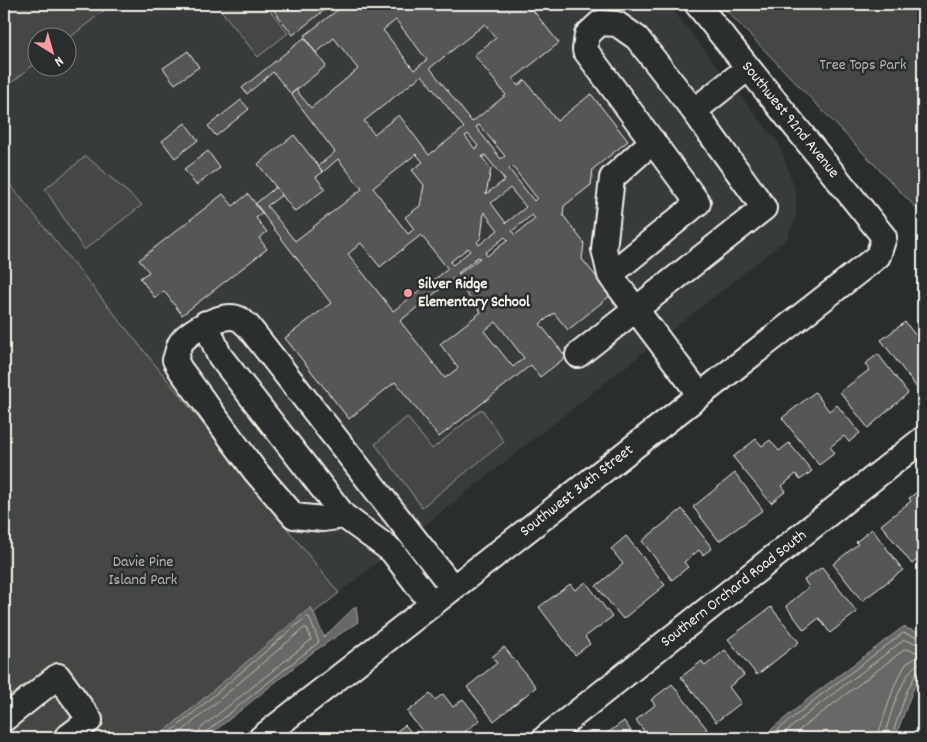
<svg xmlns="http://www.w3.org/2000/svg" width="927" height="742" viewBox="0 0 927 742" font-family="Dekko,sans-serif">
  <rect width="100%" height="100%" fill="#2a2d2e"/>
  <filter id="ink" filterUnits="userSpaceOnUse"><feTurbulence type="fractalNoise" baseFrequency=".02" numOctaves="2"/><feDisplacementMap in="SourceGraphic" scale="10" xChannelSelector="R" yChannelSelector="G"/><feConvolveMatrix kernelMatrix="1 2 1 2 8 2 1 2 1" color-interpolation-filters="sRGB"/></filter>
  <g filter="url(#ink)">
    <!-- built -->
    <path fill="#373a3a" d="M112 4H668L779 144 796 192V218L787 239 339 593 4 177V89L37 62 38 68H68V39Z"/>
    <!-- green -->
    <path fill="#444645" stroke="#9c9c96" d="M4 4H112L68 39 38 38 37 62 4 89Z
      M216 4H265L288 33 258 57Z
      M720 4H923V215L721 5Z
      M86 156 142 205 84 250 45 189Z
      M4 177 339 593 156 738H4Z
      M482 409 504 442 422 507 375 444 407 417 432 449Z"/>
    <!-- water -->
    <path fill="#676866" stroke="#9f9f9a" d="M356 606 358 622 313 652 206 738H157L311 607 324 637Z
      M903 627 923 634V671L912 692 895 738H761L814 694Z"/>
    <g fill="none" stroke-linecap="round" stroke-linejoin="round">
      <!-- shore -->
      <path stroke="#bcbab4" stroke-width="1" d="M164 738 306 617H309L319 642 206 732 204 738
        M174 738 304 628H307L311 640 201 728 197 738
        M768 738 817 698 903 633 923 639
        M778 738 821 703 904 640 923 645
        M789 738 905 649 917 652 918 656 906 664 895 684 877 738
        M885 738C886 723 902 679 913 668 916 664 919 664 923 663
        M891 738 907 691 917 672 923 670"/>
    </g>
    <!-- building -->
    <path fill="#555756" stroke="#f4f1e8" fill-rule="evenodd" d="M269 4H332L293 35Z
      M345 4H431L436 10 444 4H528L559 43 513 79 518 86 525 80 557 121 591 94 628 141 593 169 591 185 564 206 563 215 584 243 582 259 611 295 568 330 554 313 540 324 566 357 540 377 531 365 439 437 395 382 349 419 285 338 331 303 255 204 276 187 282 195 267 206 295 241 362 189 338 159 323 172 318 166 335 152 291 94 296 90 311 108 358 69 334 38 316 53 304 36ZM396 20 427 60 414 70 383 30ZM485 24 496 38 474 55 506 95 472 122 430 68ZM422 75 464 128 429 155 399 115 374 134 364 121ZM479 125 505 156 501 159 476 127ZM468 134 478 146 475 149 465 136ZM416 154 423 162 412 170 424 185 420 206 405 217 414 229 408 234 373 188ZM485 155 505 180 486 194 491 169 482 157ZM512 166 537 198 534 201 509 169ZM510 188 526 207 506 223 491 203ZM484 212 498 230 479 245 477 242 481 238ZM532 215 535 219 515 235 512 231ZM421 235 448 269 393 311 348 254 361 243 380 267ZM505 237 508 240 487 256 485 253ZM468 248 470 251 453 265 450 262ZM478 257 480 258 459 274 458 273ZM454 278 481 312 440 344 458 368 445 378 400 321ZM496 322 524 358 513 367 484 331Z
      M304 38 326 66 291 94 273 72 247 94 242 88Z
      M188 51 199 67 175 84 163 68Z
      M241 100 249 109 216 136 208 126Z
      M185 123 198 140 175 158 162 141Z
      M294 135 323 172 316 177 325 189 295 212 258 164Z
      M208 151 220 168 196 185 184 169Z
      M223 194 233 206 248 194 263 213 256 218 267 232 259 238 267 249 182 315 164 291 155 298 140 278 149 272 139 260Z
      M905 322 920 341 923 339V383L917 388 881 340Z
      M878 354 908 393 868 428 840 392 869 370 865 364Z
      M815 392 829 411 837 405 860 433 849 442 844 436 830 447 835 453 819 465 782 418Z
      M756 439 762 446 770 440 779 451 789 443 812 471 800 480 796 474 782 486 786 491 771 503 733 457Z
      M735 473 763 510 719 541 693 507Z
      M920 490 923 494V555L912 564 881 525 911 501 909 498Z
      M682 509 712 548 703 555 699 550 684 562 688 567 672 580 642 541Z
      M872 529 903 570 862 601 833 564 858 544 856 542Z
      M626 536 665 585 623 619 596 586 623 564 611 549Z
      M822 567 857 612 830 633 819 618 804 630 786 606 809 587 804 580Z
      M586 582 612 617 585 637 590 644 575 655 539 607 570 584 575 590Z
      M771 607 799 642 757 675 728 639Z
      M504 647 536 687 494 721 467 687 497 663 492 657Z
      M725 650 744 675 729 687 741 703 716 722 681 677 702 661 705 666Z
      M672 684 707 729 695 738H674L670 734 665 738H649L636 720 655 705 651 700Z
      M430 694 435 700 443 694 453 707 463 699 480 720 457 738H428L407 712Z
      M624 721 636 738H609L606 734Z
      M405 725 416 738H401L397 731Z"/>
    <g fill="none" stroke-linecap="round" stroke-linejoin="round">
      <defs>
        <path id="minor" d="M653 141 612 178 604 249 610 275 700 395
          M610 275 698 203 585 50 587 35 600 23 617 24 637 38 694 111 748 68
          M206 323 219 355 344 516 392 551 432 604
          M578 355 764 208 694 111
          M344 516 323 519 294 516 255 471 180 369 175 360C177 355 178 348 180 344 188 331 224 311 239 319 242 320 245 324 248 326L453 588
          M4 719 58 676 90 720 66 738
          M261 738 878 256 884 237 697 4
          M545 738 923 439"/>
      </defs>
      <!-- minor casing -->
      <use href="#minor" stroke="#f4f1e8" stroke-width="28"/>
      <!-- minor -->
      <use href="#minor" stroke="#2a2d2e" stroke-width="24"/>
    </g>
  </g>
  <!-- markers -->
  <circle fill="#ff9aa2" stroke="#2a2d2e" stroke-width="2" cx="408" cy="293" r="5"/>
  <g text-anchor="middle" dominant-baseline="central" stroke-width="5" stroke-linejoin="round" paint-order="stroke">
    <!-- park labels -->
    <g font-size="16" fill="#b6b5af" stroke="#2a2d2e">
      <text x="863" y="65">Tree Tops Park</text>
      <text x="143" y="562">Davie Pine<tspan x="143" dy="18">Island Park</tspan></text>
    </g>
    <!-- street labels -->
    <g font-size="16" fill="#f4f1e8" stroke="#2a2d2e">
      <text transform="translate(790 120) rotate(51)">Southwest 92nd Avenue</text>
      <text transform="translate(577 491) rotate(-38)">Southwest 36th Street</text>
      <text transform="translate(734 589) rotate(-38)">Southern Orchard Road South</text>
    </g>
    <!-- poi labels -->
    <g font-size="16" font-weight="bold" fill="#f4f1e8" stroke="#2a2d2e" text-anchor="start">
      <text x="418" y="284">Silver Ridge<tspan x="418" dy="18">Elementary School</tspan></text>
    </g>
  </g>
  <!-- margin -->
  <rect width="927" height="742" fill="none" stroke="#2a2d2e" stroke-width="20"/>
  <rect x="10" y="10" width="907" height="722" fill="none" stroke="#f4f1e8" stroke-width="2" filter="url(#ink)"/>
  <!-- north arrow -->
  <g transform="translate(52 52) rotate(143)"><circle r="24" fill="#2a2d2e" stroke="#7b7b78"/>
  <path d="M0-4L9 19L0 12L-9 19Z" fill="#ff9aa2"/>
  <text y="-8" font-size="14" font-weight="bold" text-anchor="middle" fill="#f4f1e8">N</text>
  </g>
</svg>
